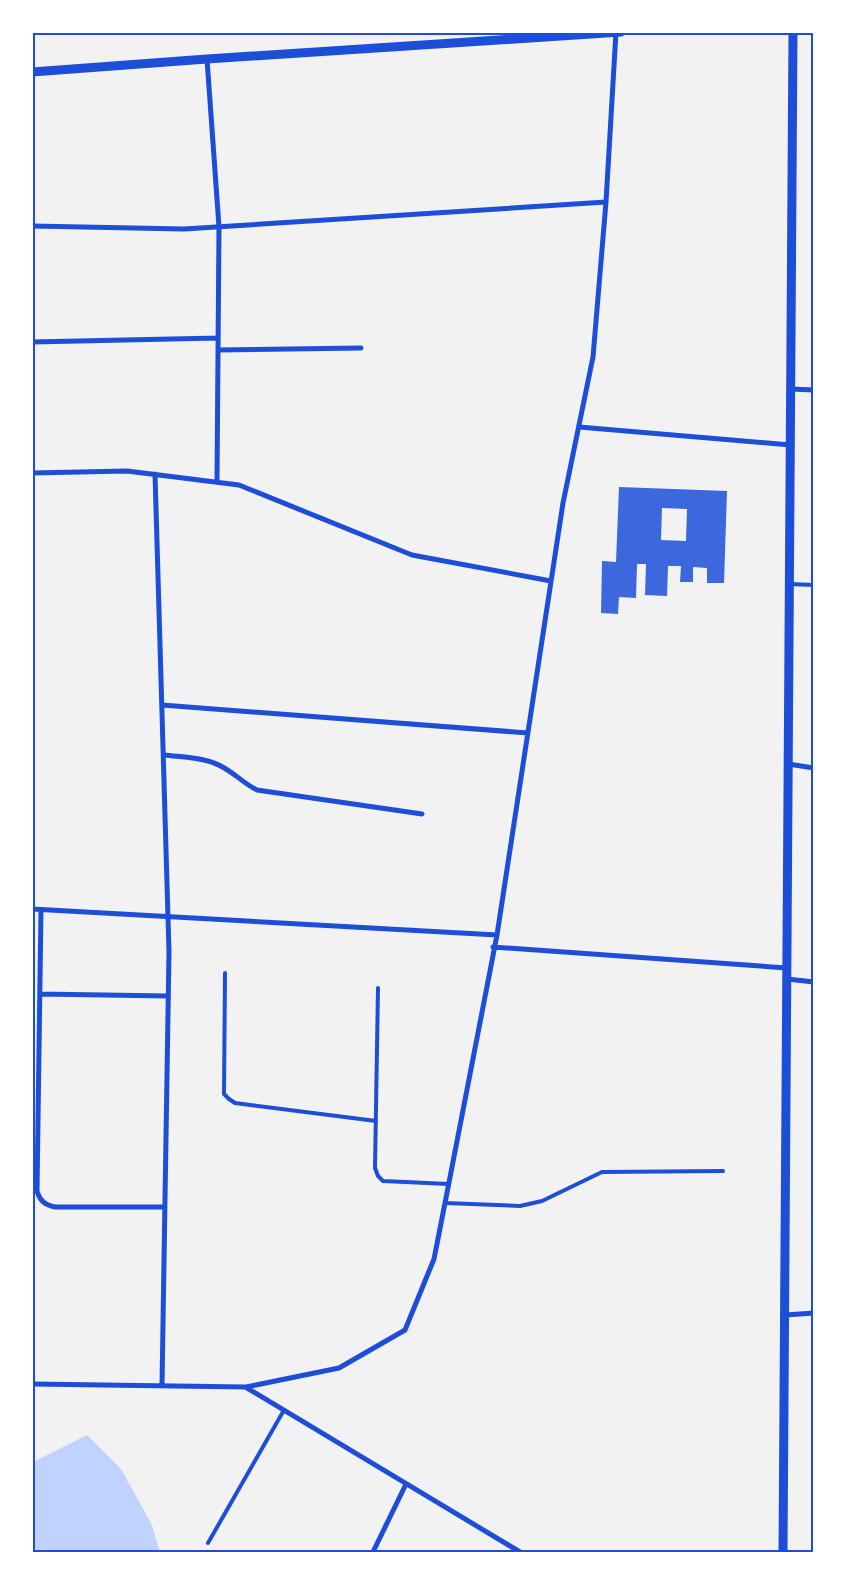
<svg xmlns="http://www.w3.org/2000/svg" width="846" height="1585" viewBox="0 0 846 1585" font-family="Figtree,sans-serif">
  <rect width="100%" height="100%" fill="#f2f2f2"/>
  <!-- water -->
  <path fill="#bfd3fe" d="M87 1435 121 1469 152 1525 160 1552H33V1462Z"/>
  <!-- building -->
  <path fill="#3d67dc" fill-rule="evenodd" d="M619 487 727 491 724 583H707V568L693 567V582H680L681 566H668L667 596 645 595 646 564H637L636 598 619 597 618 614 601 613 602 561 616 562ZM662 508 687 509 686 541 661 540Z"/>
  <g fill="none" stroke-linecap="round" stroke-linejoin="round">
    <!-- service -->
    <path stroke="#1d4ed8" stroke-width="4" d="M789 584 814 585
      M225 973 224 1094 229 1099 235 1103 376 1121
      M378 988 375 1168 378 1176 383 1181 449 1184
      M445 1203 520 1206 542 1201 602 1172 723 1171
      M208 1543 284 1410"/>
    <!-- minor -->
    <path stroke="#1d4ed8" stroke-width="5" d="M207 59 219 227 217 482
      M32 226 184 229 606 202
      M32 342 218 338
      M218 350 361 348
      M790 389 814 390
      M579 427 790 445
      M32 473 127 471 239 485 412 555 551 581
      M155 474 169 952 162 1386
      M162 705 528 733
      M164 755C180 757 199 757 214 763 230 768 242 783 257 790L422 814
      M788 764 814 768
      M32 909 497 935
      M41 910 37 1191C40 1201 45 1205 55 1207H165
      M493 947 787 968
      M787 979 814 982
      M40 994 168 996
      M785 1315 814 1313
      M32 1384 246 1387 339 1368 405 1330 434 1259 445 1203 497 935 563 503 593 357 606 202 616 32
      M247 1388 520 1552
      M373 1552 406 1484"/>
    <!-- tertiary -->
    <path stroke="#1d4ed8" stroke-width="9" d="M32 72 207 59 621 32
      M783 1552 793 32"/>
  </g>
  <!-- border -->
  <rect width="846" height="1585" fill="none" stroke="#ffffff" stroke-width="68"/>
  <rect x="34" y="34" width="778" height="1517" fill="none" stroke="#1d4ed8" stroke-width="2"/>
</svg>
